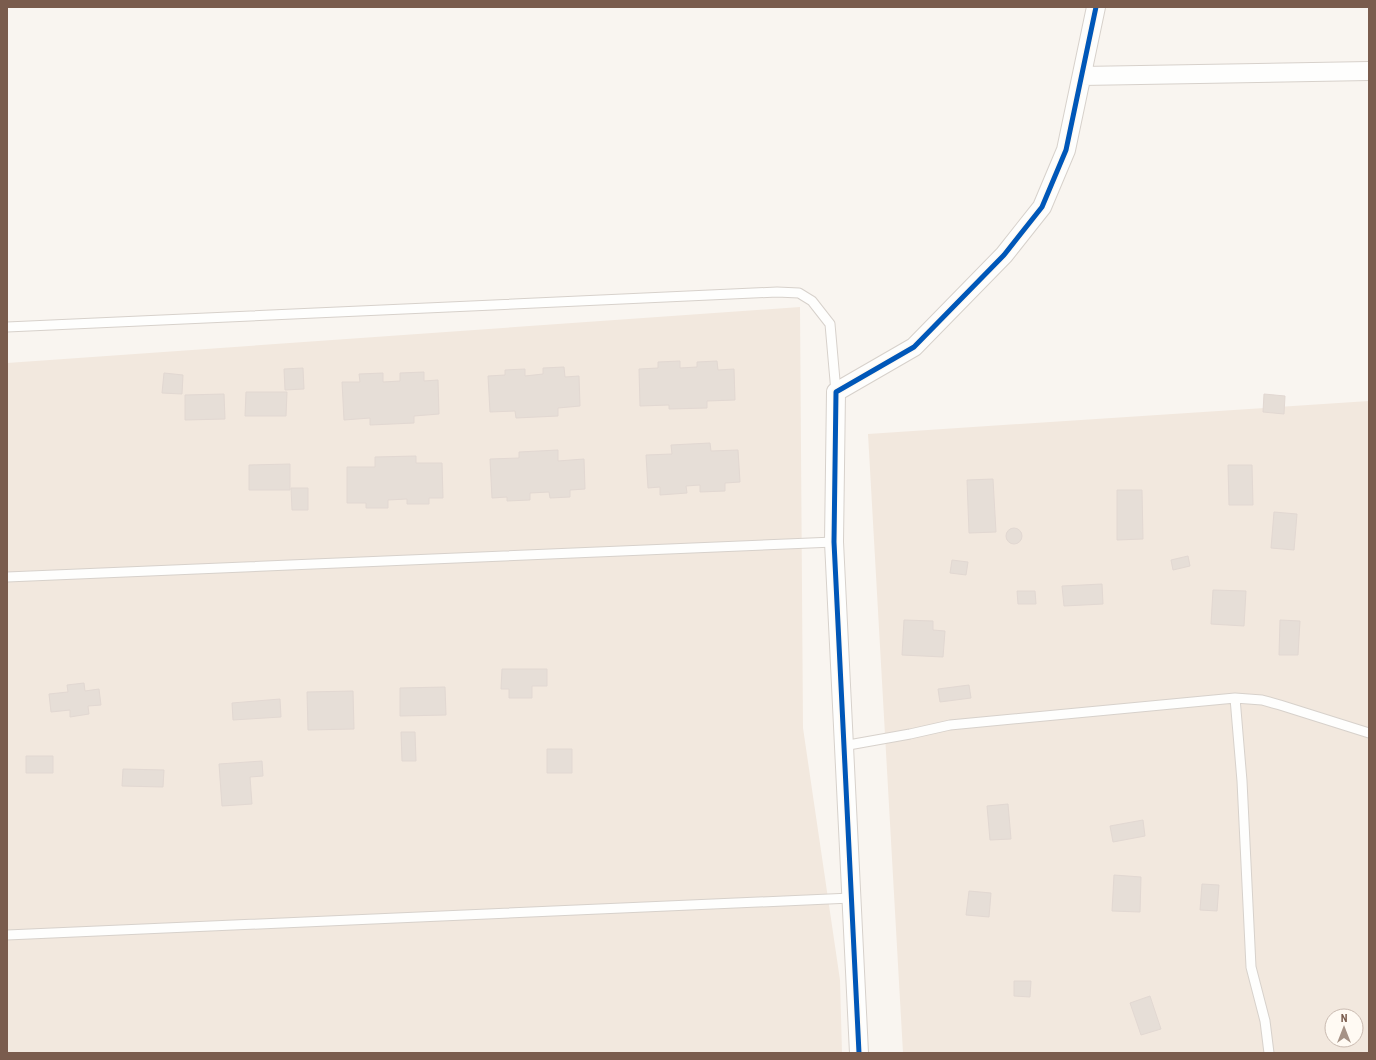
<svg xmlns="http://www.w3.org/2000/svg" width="1376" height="1060" viewBox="0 0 1376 1060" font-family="'Roboto Condensed',sans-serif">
  <rect width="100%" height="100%" fill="#f9f5f0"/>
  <!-- residential -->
  <path fill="#f2e8de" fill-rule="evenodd" d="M800 307 803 728 840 980 842 1053H7V363Z
    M1369 401V1053H903L868 434ZM1332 1016H1356V1040H1332Z"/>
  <!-- building -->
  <path fill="#e6ded7" stroke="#e2d8d2" d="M680 361V368L697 367V362L717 361 718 370 734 369 735 400 707 401V408L669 409V405L640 406 639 369 658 368V362Z
    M564 367 565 377 579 376 580 406 558 408V416L516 418 515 411 490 412 488 376 505 375V370L525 369V376L543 374V368Z
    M303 368 304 389 285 390 284 369Z
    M424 372V381L438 380 439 414 414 416V423L370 425V418L344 420 342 382H360L359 374 383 373V382L400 381V373Z
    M164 373 183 375 182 394 162 393Z
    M246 392H287L286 416H245Z
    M224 394 225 419 185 420V395Z
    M1264 394 1285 396 1284 414 1263 412Z
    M710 443 711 451 738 450 740 482 725 483V491L700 492V485L686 486 687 493 660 495V487L648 488 646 455 672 454 671 445Z
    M558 450V461L584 459 585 489 570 490V497L550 498 549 492 530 493V500L507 501V497L492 498 490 459 519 458V452Z
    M416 456V463H442L443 498H429V504H407V499L388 500V508H366V503H347V467H375V457Z
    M290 464V490H249V465Z
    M1228 465H1252L1253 505H1229Z
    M993 479 996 532 969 533 967 480Z
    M291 488H308V510H292Z
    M1117 490H1142L1143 539 1117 540Z
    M1274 512 1297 514 1294 550 1271 548Z
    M1006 536a8 8 0 1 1 16 0a8 8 0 1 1-16 0Z
    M1188 556 1190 566 1173 570 1171 560Z
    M952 560 968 562 966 575 950 573Z
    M1102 584 1103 604 1064 606 1062 586Z
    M1213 590 1246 591 1244 626 1211 624Z
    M1017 591H1035L1036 604H1018Z
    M904 620 933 621V630L945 631 943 657 902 655Z
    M1280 620 1300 621 1298 655H1279Z
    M502 669H547V686H532V698H509V689H501Z
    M84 683 85 691 99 689 101 705 88 706 89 714 70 717V710L51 712 49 694 68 692 67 685Z
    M969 685 971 698 940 702 938 689Z
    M445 687 446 715 400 716V688Z
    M353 691 354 729 308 730 307 692Z
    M280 699 281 717 233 720 232 703Z
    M401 732H415L416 761H402Z
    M547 749H572V773H547Z
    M26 756H53V773H26Z
    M262 761 263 776 250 777 252 804 222 806 219 764Z
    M123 769 164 770 163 787 122 786Z
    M1008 804 1011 839 990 840 987 806Z
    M1143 820 1145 836 1113 842 1110 826Z
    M1114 875 1141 877 1140 912 1112 911Z
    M1202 884 1219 885 1217 911 1200 910Z
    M969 891 991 893 989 917 966 915Z
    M1014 981H1031L1030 997 1014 996Z
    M1150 996 1161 1029 1141 1035 1130 1003Z"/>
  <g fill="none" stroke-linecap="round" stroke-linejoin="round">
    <defs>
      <path id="service" d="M7 327 777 292 799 293 812 301 830 324 836 392
        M7 577 834 542
        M1235 698 1242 781 1251 967 1265 1021 1269 1053
        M843 746 910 734 950 725 1235 698 1262 700 1280 705 1369 733
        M7 935 851 898"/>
      <path id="minor" d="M1082 76 1369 71
        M859 1053 834 542 836 392 914 347 1004 255 1042 207 1066 150 1096 7"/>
    </defs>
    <!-- service casing -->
    <use href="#service" stroke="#d7d1cb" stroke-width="11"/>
    <!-- minor casing -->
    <use href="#minor" stroke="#d7d1cb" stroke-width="20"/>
    <!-- service -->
    <use href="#service" stroke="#fefefd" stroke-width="9"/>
    <!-- minor -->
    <use href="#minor" stroke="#fefefd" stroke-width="18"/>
    <defs>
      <path id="cycleway" d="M859 1053 834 542 836 392 914 347 1004 255 1042 207 1066 150 1096 7"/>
    </defs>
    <!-- cycleway casing -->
    <use href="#cycleway" stroke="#fffaf3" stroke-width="8"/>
    <!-- cycleway -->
    <use href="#cycleway" stroke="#0057b8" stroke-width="5"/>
  </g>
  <!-- border -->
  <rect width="1376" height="1060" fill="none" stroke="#7a5c4d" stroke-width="16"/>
  <!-- north arrow -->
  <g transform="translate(1344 1028)"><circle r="19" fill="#fffaf3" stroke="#cabbb1"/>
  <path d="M0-3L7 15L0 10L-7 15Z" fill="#a69286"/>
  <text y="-6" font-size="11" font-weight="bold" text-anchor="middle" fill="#7a5c4d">N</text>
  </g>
</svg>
